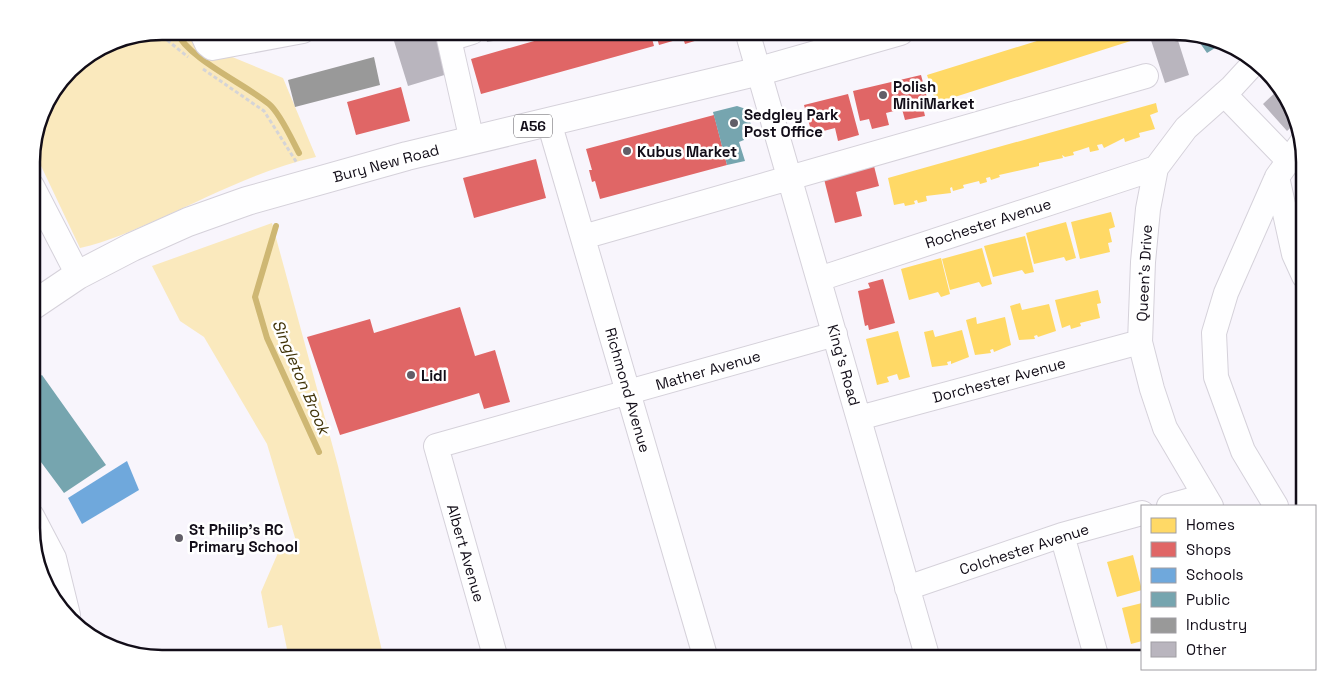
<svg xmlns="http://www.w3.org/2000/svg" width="1336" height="690" viewBox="0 0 1336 690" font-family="'Space Grotesk',sans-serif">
  <rect width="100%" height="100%" fill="#f8f5fc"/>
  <!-- green -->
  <path fill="#fae9bd" d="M162 31H183L186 38 283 78 316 157C261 169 210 196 159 219 133 230 108 242 80 248L33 149 45 104 76 64 112 41Z
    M272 223 338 466 384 659H289L282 625 268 628 261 592 281 546 296 541 267 444 204 337 180 321 152 266Z"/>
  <!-- homes -->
  <path fill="#ffd966" d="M1069 31H1138L1140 38 936 103 927 75Z
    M1156 103 1158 112 1150 115 1155 129 1139 133 1140 137 1125 142 1124 138 1104 148 1102 144 1097 145 1099 150 1090 152 1089 147 1080 150 1073 152 1074 155 1065 157 1062 155 1063 158 1039 163V166L999 175 1000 177 991 180 990 177 986 178 987 182 980 184 979 181 963 185 964 188 953 191 952 187 950 188 951 193 926 196 927 201 918 203 917 200 914 201 915 204 905 206 904 203 894 205 888 178Z
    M1111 212 1115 227 1109 229 1112 242 1108 243 1110 252 1080 259 1071 222Z
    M1066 222 1076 258 1066 261 1064 257 1034 264 1026 233Z
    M1025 236 1034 272 1025 274 1022 270 993 277 984 246Z
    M982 248 992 284 982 287 979 282 950 290 942 259Z
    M941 258 950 294 941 297 938 292 909 300 901 269Z
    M1098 290 1101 303 1097 304 1100 318 1080 323 1081 326 1071 329 1070 325 1062 328 1055 300Z
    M1020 303 1022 310 1049 304 1056 331 1038 337 1037 335 1034 336 1035 339 1019 340 1010 306Z
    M976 317 977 324 1005 317 1011 345 994 352 993 349 990 350 991 353 975 355 966 320Z
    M933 330 935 337 962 330 969 357 951 364V361L947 362 948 365 932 367 924 332Z
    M898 331 910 377 899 380 897 374 887 377 889 382 877 385 866 339Z
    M1133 555 1142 590 1117 597 1107 562Z
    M1142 603V641L1131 644 1122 608Z"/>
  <!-- shops -->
  <path fill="#e06666" d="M569 31V33L577 31H650L654 46 481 94 471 59Z
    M655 31H703L699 33 701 39 685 44 683 38 659 45Z
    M921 75 928 101 922 103 925 116 905 120 902 109 886 113 889 125 872 129 869 119 860 121 853 91Z
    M401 87 410 121 356 135 347 102Z
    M848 94 859 135 838 141 835 128 812 134 804 105Z
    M714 115 727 165 600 199 595 181 592 182 589 170H592L586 149Z
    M536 159 546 198 474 218 463 178Z
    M873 162 879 186 856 192 862 216 835 223 823 175Z
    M883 279 895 323 869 330 868 325 865 326 858 291 870 288 868 283Z
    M460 307 475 356 495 350 510 402 484 409 479 393 340 435 307 337 370 319 374 333Z"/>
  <!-- schools -->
  <path fill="#6fa8dc" d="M127 461 139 490 82 524 68 498Z"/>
  <!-- public -->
  <path fill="#76a5af" d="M1195 36 1223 43 1207 53Z
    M737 106 746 109 752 128 742 130 744 140 739 142 745 161 727 165 713 112Z
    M42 375 106 465 64 493 32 450V381Z"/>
  <!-- industry -->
  <path fill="#999" d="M374 57 380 85 295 107 288 80Z"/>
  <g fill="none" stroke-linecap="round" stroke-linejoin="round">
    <!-- stream -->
    <path stroke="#ceb773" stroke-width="6" d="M176 31C188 59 245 84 269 104 280 113 292 140 299 153
      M276 226 255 297 267 338 319 452"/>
  </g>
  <!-- building -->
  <path fill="#b9b5be" d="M428 31H439L451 73 408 86 394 41Z
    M485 31H517L518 37 487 42Z
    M1148 31H1175L1189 75 1165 83Z
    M1280 88 1295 124 1287 131 1263 104Z"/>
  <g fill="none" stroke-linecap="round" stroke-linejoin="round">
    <defs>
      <path id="minor" d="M201 31 207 44 212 48 303 31
        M747 31 928 659
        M1224 94 1289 161
        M549 122 706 659
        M472 141 449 39 472 32
        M1277 177 1294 254 1304 276
        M32 186 78 275
        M583 237 1146 76
        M819 279 1156 168
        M859 418 1140 342
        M1169 506 1205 496
        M1211 506 1165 428 1152 389 1140 342 1143 262 1148 209 1156 168 1186 128 1231 88 1254 63
        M1276 506 1243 451 1216 377 1214 333 1226 293 1277 177 1302 142
        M32 516 54 558 68 615
        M1062 535 1097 659
        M907 588 1062 535 1142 513
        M496 659 436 446 835 334"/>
      <path id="highway" d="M32 306 78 275 132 247 188 222 247 201 407 156 760 71 900 31"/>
    </defs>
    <!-- minor casing -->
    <use href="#minor" stroke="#d5d1da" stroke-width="26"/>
    <!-- highway casing -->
    <use href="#highway" stroke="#d5d1da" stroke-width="30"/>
    <!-- path -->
    <path stroke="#d5d4d7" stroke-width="3" stroke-dasharray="4 2.5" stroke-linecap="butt" d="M157 32 188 57
      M203 69 264 111 297 163"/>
    <!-- minor -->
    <use href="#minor" stroke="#fefeff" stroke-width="24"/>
    <!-- highway -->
    <use href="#highway" stroke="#fefeff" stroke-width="28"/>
  </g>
  <!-- markers -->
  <g fill="#625e68" stroke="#fff" stroke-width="2">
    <circle cx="883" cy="95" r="5"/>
    <circle cx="734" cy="123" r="5"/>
    <circle cx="627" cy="151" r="5"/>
    <circle cx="411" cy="375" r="5"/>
    <circle cx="179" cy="538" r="5"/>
  </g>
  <g text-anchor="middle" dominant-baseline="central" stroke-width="5" stroke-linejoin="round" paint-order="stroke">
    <!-- shield labels -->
    <rect fill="#fff" stroke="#59565d" stroke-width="1" x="514" y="114.5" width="38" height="23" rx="4"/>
    <g font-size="14" font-weight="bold" fill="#120d18">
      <text x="533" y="126">A56</text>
    </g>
    <!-- poi labels -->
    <g font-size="15" font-weight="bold" fill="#120d18" stroke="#fff" text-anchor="start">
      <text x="893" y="86">Polish<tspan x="893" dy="17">MiniMarket</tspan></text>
      <text x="744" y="114">Sedgley Park<tspan x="744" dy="17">Post Office</tspan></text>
      <text x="637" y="151">Kubus Market</text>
      <text x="421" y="375">Lidl</text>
      <text x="189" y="529">St Philip's RC<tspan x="189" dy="17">Primary School</tspan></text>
    </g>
    <!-- street labels -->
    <g font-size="15" fill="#120d18" stroke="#fff">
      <text transform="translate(386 163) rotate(-15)">Bury New Road</text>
      <text transform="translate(988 223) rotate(-18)">Rochester Avenue</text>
      <text transform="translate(1144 273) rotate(-87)">Queen's Drive</text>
      <text transform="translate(844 365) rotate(74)">King's Road</text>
      <text transform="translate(708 370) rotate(-16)">Mather Avenue</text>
      <text transform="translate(999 380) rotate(-15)">Dorchester Avenue</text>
      <text transform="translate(628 390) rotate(74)">Richmond Avenue</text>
      <text transform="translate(1024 549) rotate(-18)">Colchester Avenue</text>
      <text transform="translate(466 553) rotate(74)">Albert Avenue</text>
    </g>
    <!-- water labels -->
    <g font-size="16" font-style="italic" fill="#403307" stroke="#fff">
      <text transform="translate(301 377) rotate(67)">Singleton Brook</text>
    </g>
  </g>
  <!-- crop -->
  <path d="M0 0H1336V690H0ZM162 40H1174A122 122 0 0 1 1296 162V528A122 122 0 0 1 1174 650H162A122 122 0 0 1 40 528V162A122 122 0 0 1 162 40Z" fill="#fff" fill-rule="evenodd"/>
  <path fill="none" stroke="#120d18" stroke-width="2.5" d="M162 40H1174A122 122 0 0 1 1296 162V528A122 122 0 0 1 1174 650H162A122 122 0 0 1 40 528V162A122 122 0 0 1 162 40Z"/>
  <!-- legend -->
  <rect x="1141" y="505" width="175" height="165" fill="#ffffff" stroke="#a09ea3"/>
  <rect x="1151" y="518" width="25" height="15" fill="#ffd966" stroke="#a09ea3"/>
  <text x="1186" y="530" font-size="15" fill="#120d18">Homes</text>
  <rect x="1151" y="542" width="25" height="15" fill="#e06666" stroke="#a09ea3"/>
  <text x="1186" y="555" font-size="15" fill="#120d18">Shops</text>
  <rect x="1151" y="568" width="25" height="15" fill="#6fa8dc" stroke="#a09ea3"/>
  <text x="1186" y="580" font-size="15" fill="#120d18">Schools</text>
  <rect x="1151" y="592" width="25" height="15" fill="#76a5af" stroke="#a09ea3"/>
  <text x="1186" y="605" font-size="15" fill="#120d18">Public</text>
  <rect x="1151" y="618" width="25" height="15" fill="#999999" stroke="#a09ea3"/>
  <text x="1186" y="630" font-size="15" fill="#120d18">Industry</text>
  <rect x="1151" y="642" width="25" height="15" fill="#b9b5be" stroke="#a09ea3"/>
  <text x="1186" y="655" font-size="15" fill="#120d18">Other</text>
</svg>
